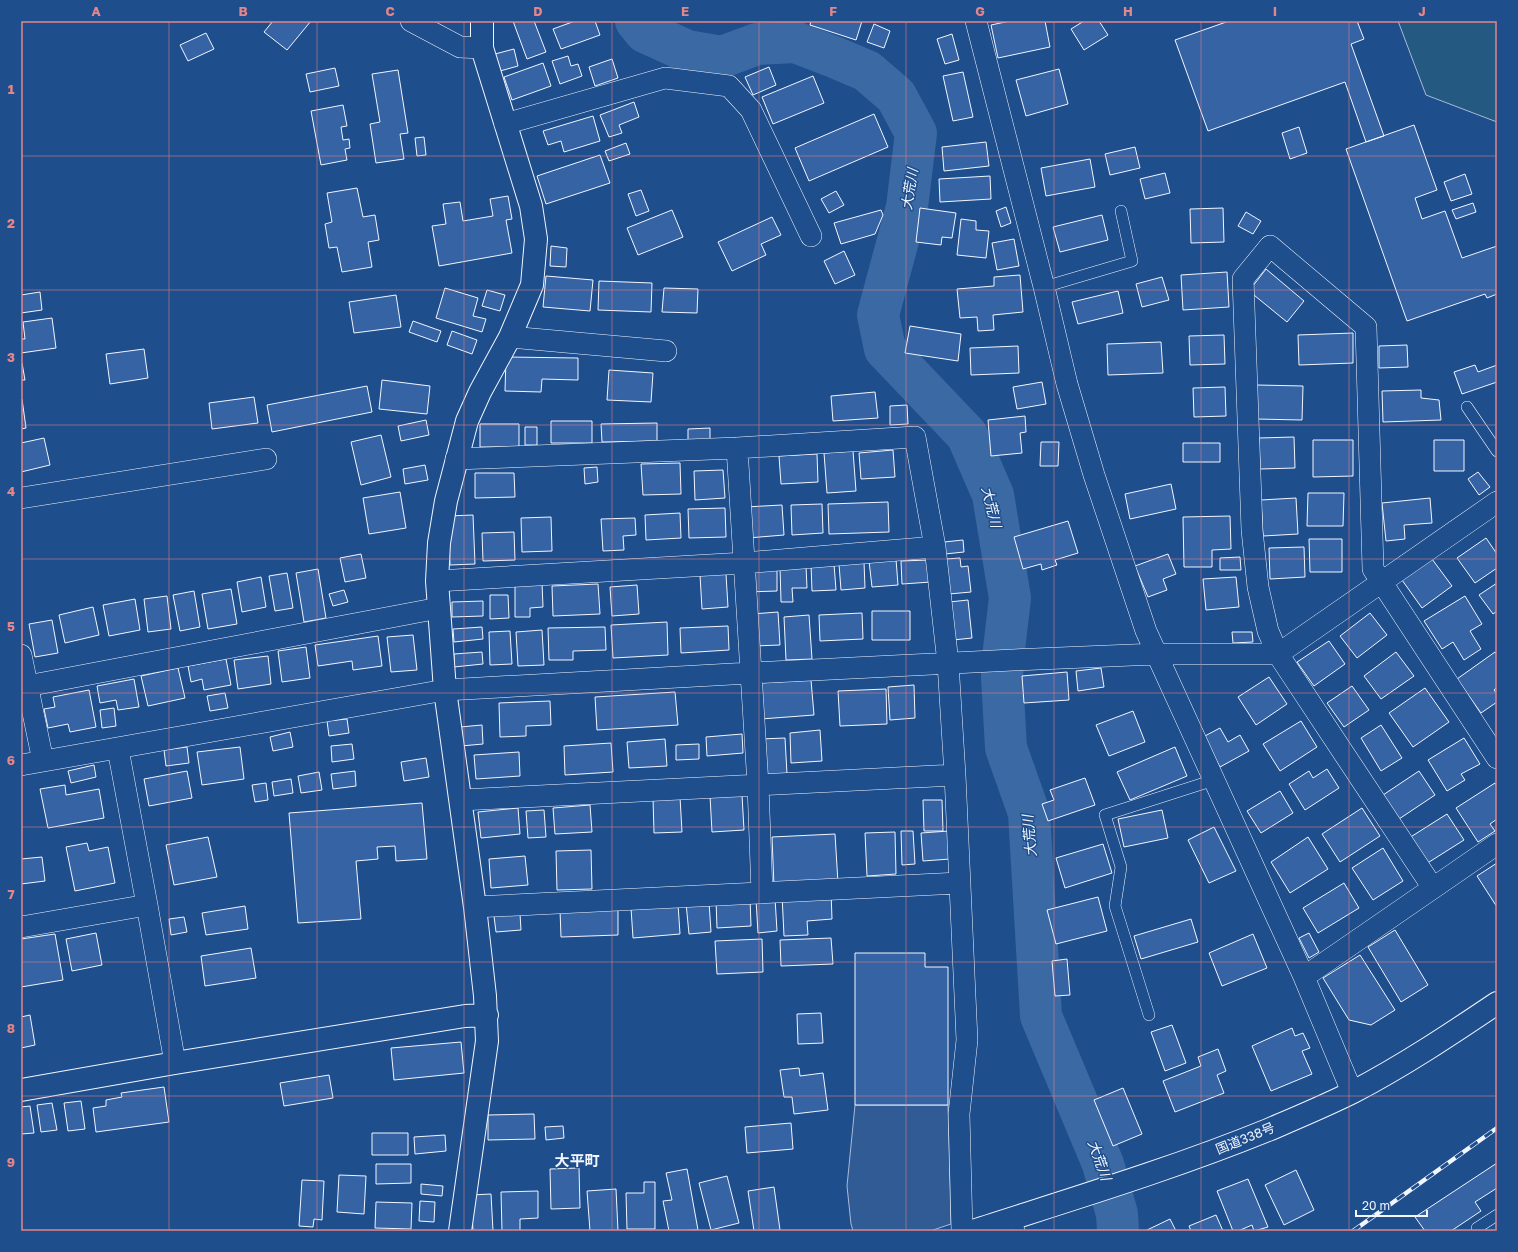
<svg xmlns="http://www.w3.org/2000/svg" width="1518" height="1252" viewBox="0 0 1518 1252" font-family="'Golos Text','Noto Sans JP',sans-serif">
  <rect width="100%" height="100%" fill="#1f4e8c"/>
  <!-- pitch -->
  <path fill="#245a82" stroke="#a8bbd7" d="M1398 21H1497V122L1426 95Z"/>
  <!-- parking -->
  <path fill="#305b95" stroke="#a8bbd7" d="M855 1105H948L951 1224 930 1231H853L851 1224 847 1186Z"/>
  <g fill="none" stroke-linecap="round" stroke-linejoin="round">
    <!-- river -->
    <path stroke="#3b69a3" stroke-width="42" d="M636 21 645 32 687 51 722 57 757 44 795 42 834 57 867 71 896 96 916 133 907 207 878 315 885 349 967 435 993 495 1010 598 1004 649 1002 677 1006 748 1029 813 1041 1016 1103 1164 1117 1214 1118 1231"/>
  </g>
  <!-- building -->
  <path fill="#3563a3" stroke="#f2f6ff" d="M273 21H311L287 50 264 32Z
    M513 21H534L546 52 527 59Z
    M575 21H595L600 35 561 49 553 29Z
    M811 21H862L856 40 810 25Z
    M1010 21H1045L1050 47 998 58 991 25Z
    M1084 21H1099L1108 35 1084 50 1071 29Z
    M1229 21H1357L1364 39 1351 44 1384 136 1366 142 1345 82 1208 131 1175 40Z
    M874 24 890 31 884 48 867 42Z
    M206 33 214 49 188 61 180 45Z
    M952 34 959 60 945 64 937 39Z
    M514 49 518 66 500 71 495 54Z
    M568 56 571 66 578 64 582 76 560 84 552 61Z
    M612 59 618 78 595 86 589 67Z
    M543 63 551 86 512 100 504 77Z
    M769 67 776 85 753 95 745 77Z
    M335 68 339 86 310 92 306 74Z
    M1059 69 1068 104 1026 116 1016 80Z
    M398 70 408 133 400 134 404 159 376 163 370 124 380 122 372 74Z
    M963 72 973 117 953 121 943 76Z
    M813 76 824 103 773 124 762 97Z
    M634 102 639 117 619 125 622 133 609 137 600 115Z
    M343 105 347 126 341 127 343 140 349 139 350 148 345 149 347 160 321 165 311 111Z
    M874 114 888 147 809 181 795 148Z
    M593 116 600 141 564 152 561 141 548 145 543 131Z
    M1414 125 1437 190 1415 198 1422 219 1445 211 1462 258 1497 246V294L1487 298 1485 294 1407 321 1346 149Z
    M1299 127 1307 153 1290 159 1282 133Z
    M424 137 426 155 417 156 415 138Z
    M986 142 989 166 944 171 942 147Z
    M626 143 630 154 609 161 605 151Z
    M1135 147 1140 168 1110 175 1105 154Z
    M600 155 610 183 546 204 537 176Z
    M1090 159 1095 187 1046 196 1041 168Z
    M1165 173 1170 193 1145 199 1140 179Z
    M1465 174 1472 194 1451 201 1444 182Z
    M990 176 991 199 940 202 939 179Z
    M357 188 363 217 375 215 379 240 368 242 372 267 342 272 337 247 329 248 325 224 332 222 327 193Z
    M641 190 649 211 636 216 628 194Z
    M836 191 844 205 829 213 821 199Z
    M508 196 512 219 506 220 512 253 439 266 432 226 446 224 443 204 460 202 463 221 493 216 490 199Z
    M1473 203 1476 212 1456 219 1452 210Z
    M1006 207 1011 223 1001 227 996 211Z
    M920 208 956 213 952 238 942 237 941 245 916 242Z
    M1223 208 1224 242 1191 243 1190 209Z
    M672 210 683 237 638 255 627 228Z
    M881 210 883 215 875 234 841 244 834 223Z
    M1246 212 1261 221 1253 234 1238 226Z
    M1102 215 1108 240 1060 252 1053 227Z
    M772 217 781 235 761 244 766 255 732 271 718 242Z
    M961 219 976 221V230L989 231 986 258 957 255Z
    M1014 239 1019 266 997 270 992 243Z
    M551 246 567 248 566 267 550 266Z
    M844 251 855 275 835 284 824 261Z
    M1266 269 1304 301 1287 322 1249 291Z
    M1227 272 1229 307 1183 310 1181 275Z
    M1020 275 1023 312 993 315 994 330 978 331 977 317 960 318 957 289 994 286V277Z
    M546 276 593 280 590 311 543 307Z
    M1162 277 1169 300 1142 307 1136 284Z
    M599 281 652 283 651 312 598 310Z
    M445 288 478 298 473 316 486 319 482 332 436 318Z
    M664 288 698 289 697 313 662 312Z
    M487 290 505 295 500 311 482 306Z
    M1118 291 1123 313 1078 324 1072 302Z
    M40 292 42 310 21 313V295Z
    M396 295 401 327 354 333 349 302Z
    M52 318 56 348 21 353V339H25L23 322Z
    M413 321 441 331 437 342 409 332Z
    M910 326 961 334 958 361 905 353Z
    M452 331 477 340 472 354 447 345Z
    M1353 333V363L1299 365 1298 335Z
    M1224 335 1225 364 1190 365 1189 336Z
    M1161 342 1163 373 1108 375 1107 344Z
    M1407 345 1408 367 1379 368V346Z
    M1018 346 1019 373 971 375 970 348Z
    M144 349 148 378 110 384 106 354Z
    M506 357 578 358V380L542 379 541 392 505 391Z
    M21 363H22L25 380H21Z
    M1475 365 1478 372 1497 365V382L1462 394 1454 372Z
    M609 370 653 373 651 402 607 400Z
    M382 380 430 386 427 414 379 409Z
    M1042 382 1046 404 1017 409 1013 387Z
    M1257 385 1303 386 1302 420 1256 419Z
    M367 386 372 412 272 432 267 405Z
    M1225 387 1226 416 1194 417 1193 388Z
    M1421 390V398L1439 400 1441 420 1383 422 1382 391Z
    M875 392 878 418 833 421 831 396Z
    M254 397 258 423 212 429 209 403Z
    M21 399H22L26 428 21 429Z
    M907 405 908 424 890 425V406Z
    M1025 416 1026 432 1020 433 1022 453 991 456 988 420Z
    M426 420 429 435 401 441 398 426Z
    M551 421H592V443H551Z
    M657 423V441L602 442 601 424Z
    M480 424H519V447H480Z
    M525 427H537V445H525Z
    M710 428V442H688V429Z
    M381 435 391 477 361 485 351 442Z
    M1294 437 1295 468 1260 469 1259 438Z
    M44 438 50 465 21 472V443Z
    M1313 440H1353V476L1313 477Z
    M1434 440H1464V471H1434Z
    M1041 442H1059L1058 466H1040Z
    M1183 443H1220V462H1183Z
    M893 450 895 477 861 479 859 453Z
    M853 451 856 491 827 493 824 453Z
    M817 454 818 482 781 484 779 456Z
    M680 463 681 494 643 495 641 464Z
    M425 465 428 480 405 484 403 469Z
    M597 467 598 482 585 484 584 468Z
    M723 470 725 498 695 500 694 471Z
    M1478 472 1490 487 1479 495 1468 479Z
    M475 473H514L515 497 475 498Z
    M1171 484 1176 509 1130 519 1125 494Z
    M400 492 406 528 369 534 363 498Z
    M1308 493H1344L1343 526H1307Z
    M1296 498 1298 534 1263 536 1261 500Z
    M1430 498 1432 523 1404 525 1405 539 1386 541 1382 503Z
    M888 502 889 532 829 534 828 504Z
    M822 504 823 533 792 535 791 505Z
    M782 505 784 535 748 538 745 507Z
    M725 508 726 537 689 538 688 509Z
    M680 513 681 538 646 540 645 515Z
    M473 515 475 564 450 565 448 516Z
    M1230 516 1231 549 1212 550V567H1184L1183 517Z
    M551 517 552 551 522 552 521 518Z
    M635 518 636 535 623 536 624 550 603 551 601 519Z
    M1068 521 1078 553 1055 560 1057 565 1042 570 1041 564 1023 569 1014 537Z
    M514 532 515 560 483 561 482 533Z
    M1486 538 1497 554V568L1475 583 1457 558Z
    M1309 539H1342V572H1310Z
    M963 540 964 552 945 554 944 542Z
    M1304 547 1305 577 1270 579 1269 548Z
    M361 554 366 578 345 582 340 558Z
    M1168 554 1176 574 1163 579 1167 590 1148 597 1135 566Z
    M1240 557 1241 570H1220V558Z
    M960 558 961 567 968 566 971 592 949 594 946 559Z
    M896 559 898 585 872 587 869 561Z
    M1432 559 1452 586 1422 608 1402 580Z
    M929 560 931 582 902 584 901 561Z
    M864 562 865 588 841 590 839 564Z
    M834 564 836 590 812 591 811 565Z
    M777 566V591L747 592 746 568Z
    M806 566 807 588H792L793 602H781L780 567Z
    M318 569 326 618 304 622 296 573Z
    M287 573 293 608 275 611 269 576Z
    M726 574 728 607 702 609 700 575Z
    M261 577 266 607 242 612 237 582Z
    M1236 577 1239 607 1206 610 1203 579Z
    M542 583 543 607 530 608V617H515V584Z
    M1497 583V611L1493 614 1479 595Z
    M598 584 600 614 553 616 552 586Z
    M637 585 639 614 612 616 610 587Z
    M231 589 237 624 208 629 202 594Z
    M344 590 348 602 333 606 329 594Z
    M194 591 200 627 180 631 173 595Z
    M490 595H508L509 618 490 619Z
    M167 596 171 629 148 632 144 599Z
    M1465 596 1482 624 1470 631 1481 649 1464 660 1453 642 1442 649 1424 621Z
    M135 599 140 630 109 636 103 605Z
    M968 600 972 638 953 640 949 602Z
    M483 601V616L452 617V602Z
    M93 607 99 635 65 643 59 615Z
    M872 611H910V640H872Z
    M778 612 780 645 754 646 752 614Z
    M862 613 863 639 820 641 819 615Z
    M1370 613 1387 635 1357 658 1340 636Z
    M809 615 812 659 786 660 784 617Z
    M52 620 58 653 35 657 29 624Z
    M667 622 668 655 613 658 611 625Z
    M728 626 729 650 681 653 680 628Z
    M482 627 483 639 454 642 453 629Z
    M605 627 606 650 573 651V660H549L548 628Z
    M542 630 544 665 518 666 516 632Z
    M510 631 512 664 490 665 489 632Z
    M1232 632H1252L1253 642 1233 643Z
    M413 635 417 670 391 672 387 637Z
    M378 636 382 666 353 670 352 661 318 666 315 645Z
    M1329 641 1345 664 1314 686 1297 662Z
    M306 647 310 678 282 682 278 651Z
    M482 652 483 664 454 667V654Z
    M1396 652 1414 676 1381 699 1364 676Z
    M1495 652 1497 655V687L1494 690 1497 694V702L1481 713 1457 679Z
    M268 656 271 684 238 689 234 660Z
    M226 659 231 685 204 690 202 679 191 682 188 666Z
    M178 668 185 698 148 706 141 676Z
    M1101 668 1104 687 1078 691 1076 671Z
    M1067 672 1069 700 1024 703 1022 676Z
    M1269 677 1287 704 1256 725 1238 697Z
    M134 679 139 707 118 710 116 700 100 703 97 686Z
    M811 680 814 715 761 719 758 683Z
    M914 685 915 718 890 720 888 687Z
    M1352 686 1369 710 1344 727 1327 703Z
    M1425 688 1449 722 1413 747 1389 713Z
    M886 689 887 724 840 726 838 691Z
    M89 690 96 727 70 732 68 724 48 728 44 709 55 707 53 697Z
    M675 692 678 725 597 730 595 697Z
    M225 693 228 708 210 711 207 696Z
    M550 701 551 725 526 726V736L500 737 499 703Z
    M114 708 116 726 102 728 100 710Z
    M1133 711 1145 742 1109 756 1096 725Z
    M347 719 349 733 329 736 327 721Z
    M1301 721 1317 747 1280 771 1263 744Z
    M482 725 483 744 461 746 460 727Z
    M1381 725 1402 758 1381 771 1361 738Z
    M1220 728 1228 742 1240 735 1249 751 1220 767 1203 737Z
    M820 730 822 761 791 763 790 733Z
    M290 732 293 747 273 751 270 737Z
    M742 734 743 753 707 756 706 737Z
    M785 738 787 774 761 776 760 739Z
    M1464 738 1480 764 1461 774 1465 780 1447 791 1428 760Z
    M665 739 667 766 629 768 627 742Z
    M611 743 613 772 565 775 564 746Z
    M352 744 354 759 332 762 331 746Z
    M699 744V759L676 760V745Z
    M187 747 189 763 166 766 164 750Z
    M240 747 244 779 202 785 197 752Z
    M1175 747 1187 776 1130 800 1117 772Z
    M519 752 520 776 476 779 474 755Z
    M426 758 429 777 404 781 401 762Z
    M94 765 96 777 71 783 68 771Z
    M1327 769 1339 788 1305 810 1289 784 1309 771 1313 778Z
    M187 771 192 798 149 806 144 779Z
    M355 771 356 786 333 789 331 774Z
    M1419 771 1435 795 1399 819 1383 795Z
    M319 772 322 790 301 793 298 776Z
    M1085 778 1095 805 1048 821 1042 804 1054 800 1050 790Z
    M291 779 293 793 274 796 272 782Z
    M266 783 268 800 255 802 252 785Z
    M1495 783 1497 786V819L1490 824 1495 831 1478 842 1456 808Z
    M65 785 66 795 99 789 104 818 48 828 40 789Z
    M1280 791 1293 813 1261 833 1247 811Z
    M742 795 744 830 712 832 710 796Z
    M680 797 682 832 654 833 653 798Z
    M923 800H942L943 831H924Z
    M422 803 427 859 396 861 395 846 377 847 378 859 356 861 361 919 298 923 289 813Z
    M590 805 592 832 555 834 553 808Z
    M518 808 520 834 481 838 478 812Z
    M1362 808 1380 836 1340 862 1322 834Z
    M544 810 546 837 528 838 526 811Z
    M1162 810 1168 838 1124 847 1118 819Z
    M1447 814 1464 840 1426 864 1409 838Z
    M1214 827 1236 871 1209 883 1188 840Z
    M901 831H913L915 864 902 865Z
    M949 831 950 859 923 861 921 833Z
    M895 832 896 874 867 876 865 833Z
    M835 834 838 883 774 886 772 837Z
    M208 837 217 877 174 885 166 845Z
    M1308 837 1328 869 1290 893 1271 862Z
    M87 843 89 851 108 847 115 883 75 891 66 847Z
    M1103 844 1112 873 1065 888 1056 858Z
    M1383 848 1403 881 1373 900 1352 868Z
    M591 850 592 889 557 890 556 851Z
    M525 856 528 885 491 888 489 859Z
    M42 857 45 881 21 884V859Z
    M1497 863V907L1477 876Z
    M1344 883 1359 908 1318 933 1303 908Z
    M831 892 832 919 807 921 808 935 784 936 782 895Z
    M1098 897 1107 931 1056 944 1047 910Z
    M750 898 751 926 717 928 716 899Z
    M775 898 777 931 758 933 756 899Z
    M709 902 711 932 689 934 686 903Z
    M678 904 680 934 633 938 631 908Z
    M245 906 248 929 206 935 202 913Z
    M618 908V935L561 937 560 910Z
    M520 914 521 930 496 932 494 916Z
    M184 917 187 932 171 935 169 919Z
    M1191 919 1198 942 1141 959 1134 936Z
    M1395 930 1428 985 1401 1002 1368 947Z
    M96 933 102 965 72 971 66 939Z
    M1309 933 1319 952 1309 958 1299 938Z
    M55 934 63 980 21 987V939Z
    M1253 934 1267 968 1222 986 1209 953Z
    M831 938 833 964 781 966 780 940Z
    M762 939 763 972 717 974 715 941Z
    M251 948 256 978 205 986 201 956Z
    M855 953H925V967H948V1105H855Z
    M1360 955 1395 1010 1371 1025 1349 1020 1323 978Z
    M1067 959 1070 995 1055 996 1052 961Z
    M821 1013 823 1043 798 1044 797 1014Z
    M30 1015 35 1045 21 1048V1017Z
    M1172 1025 1186 1063 1165 1071 1151 1032Z
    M1292 1028 1295 1036 1303 1033 1310 1048 1302 1051 1312 1074 1271 1091 1252 1046Z
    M461 1042 464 1073 394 1080 391 1048Z
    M1218 1049 1226 1071 1217 1075 1224 1093 1175 1112 1163 1081 1201 1066 1198 1057Z
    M799 1068 800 1076 823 1073 828 1110 794 1114 792 1097H784L780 1070Z
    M329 1075 333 1098 284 1106 280 1083Z
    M164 1087 169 1122 96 1132 93 1108 106 1106V1100L122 1097 121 1093Z
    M1123 1088 1142 1134 1113 1146 1094 1100Z
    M81 1101 85 1129 68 1131 64 1103Z
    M52 1103 57 1130 41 1132 37 1105Z
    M30 1106 34 1133 21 1134V1107Z
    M534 1114 535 1139 488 1140V1115Z
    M791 1123 793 1149 747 1153 745 1127Z
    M563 1126 564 1138 546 1140 545 1127Z
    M372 1133H408V1155H372Z
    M445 1135 446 1151 415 1154 414 1137Z
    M1497 1163V1188L1475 1202 1481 1211 1451 1231H1425L1415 1217Z
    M376 1164H411V1183L376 1184Z
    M579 1168 580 1208 551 1209 550 1169Z
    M687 1169 698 1230 669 1231 663 1201 672 1200 666 1173Z
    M1296 1170 1314 1210 1284 1225 1265 1185Z
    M339 1175 366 1176 364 1214 337 1212Z
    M727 1176 739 1223 711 1230 699 1183Z
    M1248 1179 1268 1227 1254 1231 1252 1225 1238 1231H1233L1217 1191Z
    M302 1180 324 1181 322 1220 314 1219 313 1227 299 1226Z
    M644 1182H655V1229H627L626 1193H644Z
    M421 1184 443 1186 442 1196 421 1194Z
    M774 1187 780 1230 754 1231 748 1191Z
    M616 1189 618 1231H590L587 1191Z
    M538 1191V1218L520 1219V1231H502L501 1192Z
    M491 1194 493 1231H473L471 1195Z
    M420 1201 435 1202 434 1222 419 1221Z
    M376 1202 412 1203 411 1229 375 1228Z
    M1216 1215 1223 1231H1191L1189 1226Z
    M1170 1219 1176 1231H1145Z"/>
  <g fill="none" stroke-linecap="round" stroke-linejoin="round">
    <defs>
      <path id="service" d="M1044 287 1132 261 1121 211
        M1467 407 1497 451
        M1149 1015 1115 906 1121 867 1105 815 1214 780
        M1016 1217 1019 1231
        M1480 1231 1477 1228 1497 1215"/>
      <path id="minor" d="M411 21 460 47 482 48
        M976 21 1044 287 1067 384 1094 475 1146 631 1304 977 1352 1092
        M505 124 665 78 729 86 751 110 811 236
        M510 337 666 351
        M737 448 915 437 935 547 948 663 955 775 967 1040 959 1114 962 1231
        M456 459 737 448 758 785 762 893
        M21 498 266 459
        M437 581 744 563 935 547
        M21 655 43 761
        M27 686 439 608
        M118 749 147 905 175 1063
        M21 765 445 690 750 673 1013 660 1156 654H1278L1497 502
        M461 800 955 775
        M1433 888 1278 654 1268 631 1258 587 1252 530 1243 279 1270 246 1366 327 1373 569 1497 758
        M475 907 959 883
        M21 927 147 905
        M1304 977 1497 844"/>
      <path id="tertiary" d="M21 1090 175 1063 465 1016 487 1015
        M460 1231 487 1041 485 996 475 907 445 690 437 581 439 543 446 501 467 421 480 392 510 337 532 285 536 239 531 206 482 48V21"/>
      <path id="trunk" d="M973 1231C1072 1199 1172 1169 1268 1130 1296 1118 1325 1106 1353 1092 1403 1066 1451 1034 1497 1003"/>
    </defs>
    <!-- service casing -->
    <use href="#service" stroke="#f2f6ff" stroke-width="12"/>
    <!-- minor casing -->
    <use href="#minor" stroke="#f2f6ff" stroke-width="22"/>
    <!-- tertiary casing -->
    <use href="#tertiary" stroke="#f2f6ff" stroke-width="24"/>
    <!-- trunk casing -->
    <use href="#trunk" stroke="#f2f6ff" stroke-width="24"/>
    <!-- service -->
    <use href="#service" stroke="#1f4e8c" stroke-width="11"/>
    <!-- minor -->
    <use href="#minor" stroke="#1f4e8c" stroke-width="21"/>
    <!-- tertiary -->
    <use href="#tertiary" stroke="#1f4e8c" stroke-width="22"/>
    <!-- trunk -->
    <use href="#trunk" stroke="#1f4e8c" stroke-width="22"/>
    <defs>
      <path id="rail" d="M1353 1231 1497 1128"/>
    </defs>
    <!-- rail casing -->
    <use href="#rail" stroke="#f2f6ff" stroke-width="4.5"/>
    <!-- rail -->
    <use href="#rail" stroke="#1f4e8c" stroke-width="3" stroke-dasharray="9" stroke-linecap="butt"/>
  </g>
  <!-- grid -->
  <path fill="none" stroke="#e38589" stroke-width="1" stroke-opacity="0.55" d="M169 21V1231M317 21V1231M464 21V1231M612 21V1231M759 21V1231M906 21V1231M1054 21V1231M1201 21V1231M1349 21V1231M21 156H1497M21 290H1497M21 425H1497M21 559H1497M21 693H1497M21 827H1497M21 962H1497M21 1096H1497"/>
  <g text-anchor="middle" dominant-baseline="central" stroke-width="3" stroke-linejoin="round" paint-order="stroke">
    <!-- street labels -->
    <g font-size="13" fill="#f2f6ff" stroke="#1f4e8c">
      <text transform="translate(1245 1138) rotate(-22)">国道338号</text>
    </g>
    <!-- water labels -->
    <g font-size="14" font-style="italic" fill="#f2f6ff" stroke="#1f4e8c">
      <text transform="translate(909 189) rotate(-81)">大荒川</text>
      <text transform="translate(992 507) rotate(76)">大荒川</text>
      <text transform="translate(1029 836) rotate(-95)">大荒川</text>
      <text transform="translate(1100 1160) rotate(70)">大荒川</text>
    </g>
    <!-- quarter labels -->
    <g font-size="15" font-weight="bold" fill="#f2f6ff" stroke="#1f4e8c">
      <text x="577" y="1160">大平町</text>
    </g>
  </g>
  <!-- border -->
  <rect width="1518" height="1252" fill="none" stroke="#1f4e8c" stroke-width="44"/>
  <!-- scale -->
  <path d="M1356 1210v6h71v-6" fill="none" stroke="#f2f6ff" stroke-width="2"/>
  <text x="1362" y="1210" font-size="12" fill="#f2f6ff" stroke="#1f4e8c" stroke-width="3" paint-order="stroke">20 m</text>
  <rect x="22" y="22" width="1474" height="1208" fill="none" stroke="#e38589" stroke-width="1.5"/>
  <g font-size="13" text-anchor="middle" font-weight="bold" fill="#e38589">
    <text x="96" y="16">A</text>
    <text x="243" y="16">B</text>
    <text x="390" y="16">C</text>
    <text x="538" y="16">D</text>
    <text x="685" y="16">E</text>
    <text x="833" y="16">F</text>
    <text x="980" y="16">G</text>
    <text x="1128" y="16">H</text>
    <text x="1275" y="16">I</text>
    <text x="1422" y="16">J</text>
    <text x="11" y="94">1</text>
    <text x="11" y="228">2</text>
    <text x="11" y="362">3</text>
    <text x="11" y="496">4</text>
    <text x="11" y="631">5</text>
    <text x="11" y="765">6</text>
    <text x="11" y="899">7</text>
    <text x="11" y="1033">8</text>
    <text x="11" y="1167">9</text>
  </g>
</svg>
